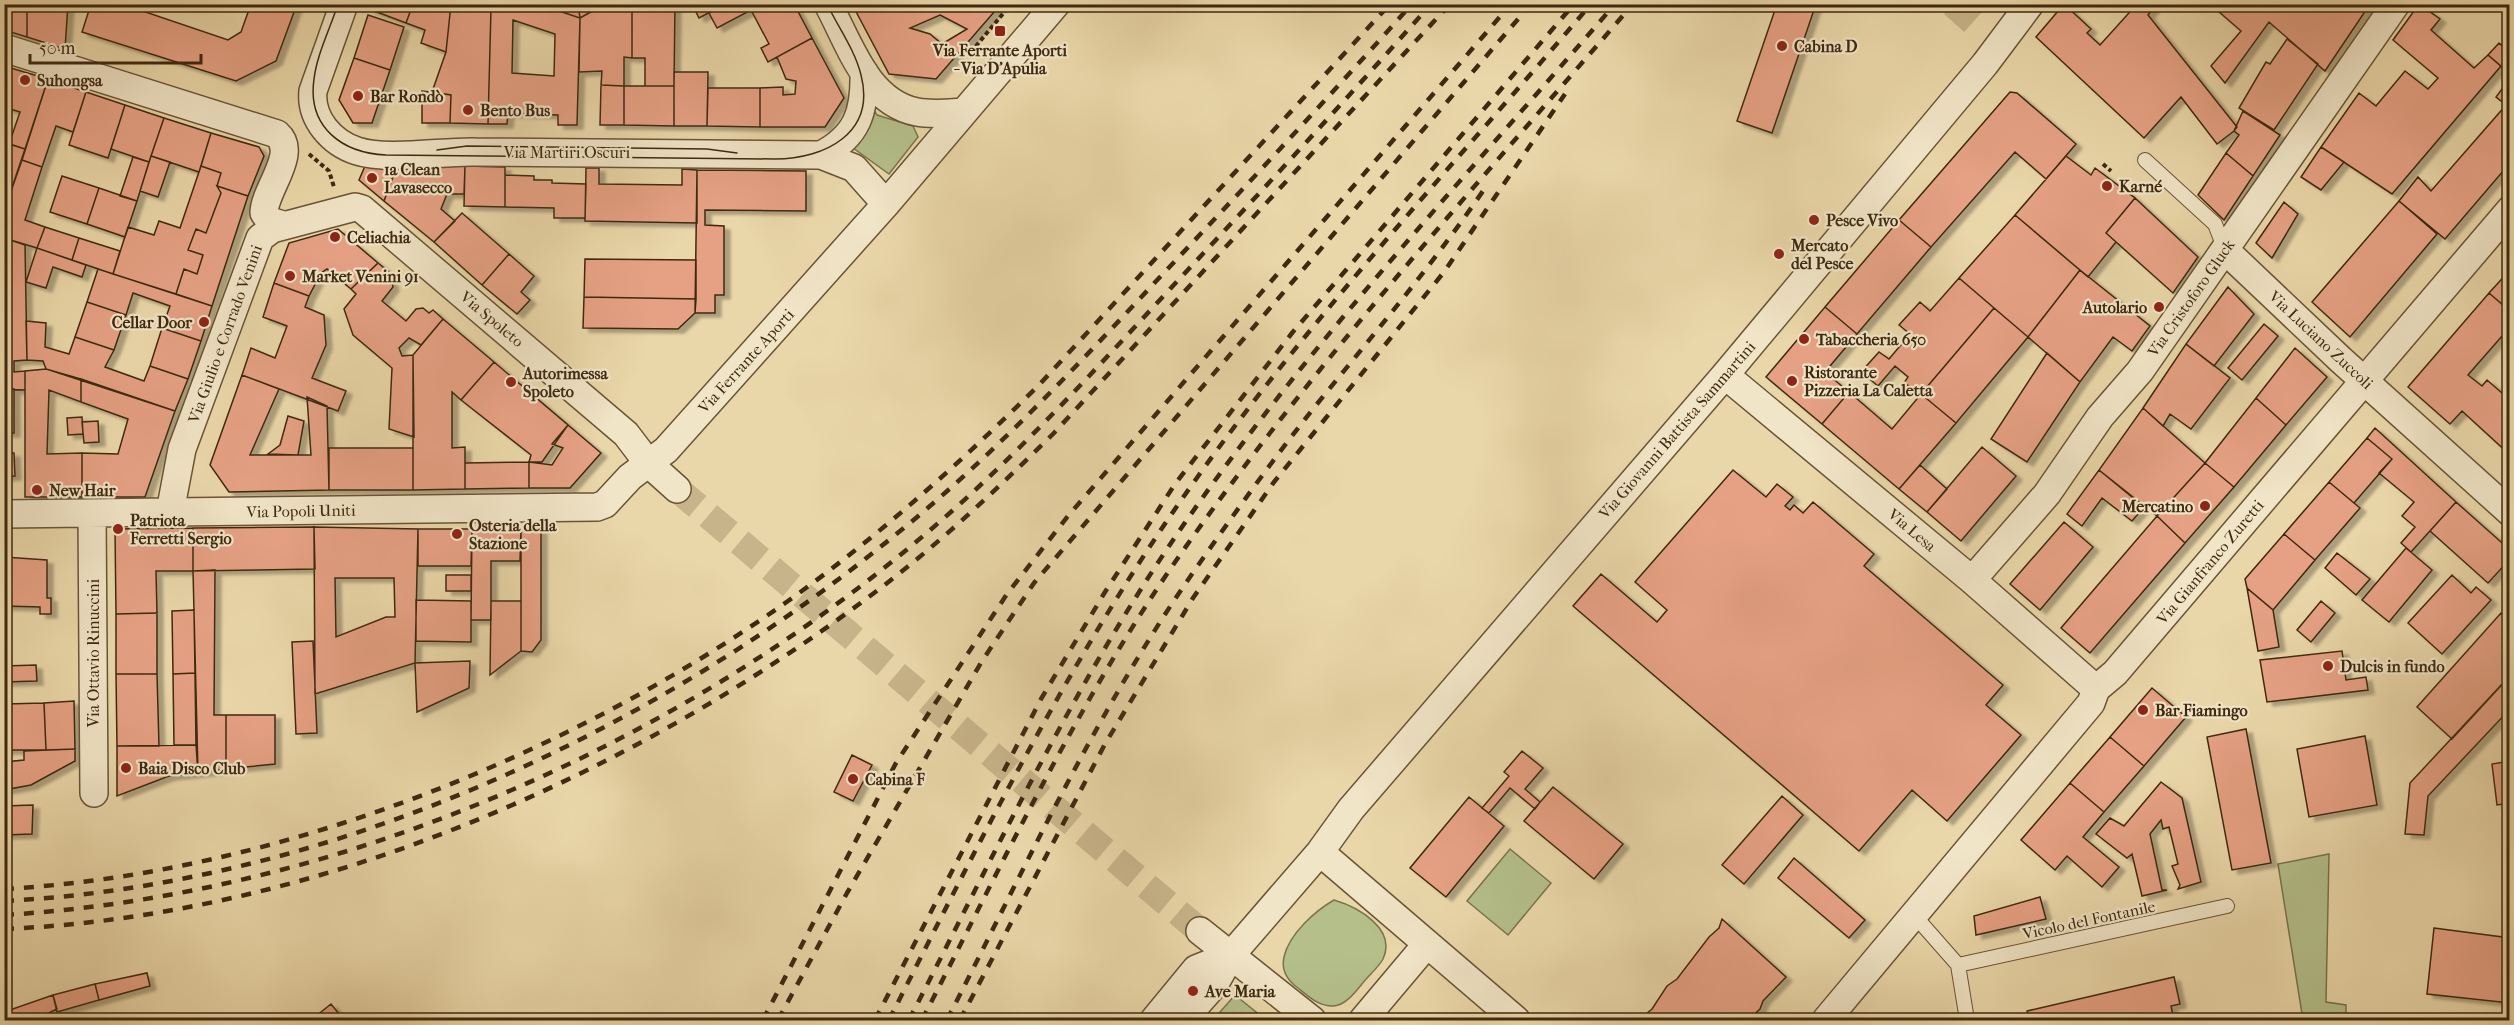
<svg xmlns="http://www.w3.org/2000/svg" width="2514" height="1025" viewBox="0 0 2514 1025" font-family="'IM FELL French Canon',serif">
  <defs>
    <filter id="shadow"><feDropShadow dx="6" dy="4" stdDeviation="1.5" flood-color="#0004"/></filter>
  </defs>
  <rect width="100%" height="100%" fill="#ead7a9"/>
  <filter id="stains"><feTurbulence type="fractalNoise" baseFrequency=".00333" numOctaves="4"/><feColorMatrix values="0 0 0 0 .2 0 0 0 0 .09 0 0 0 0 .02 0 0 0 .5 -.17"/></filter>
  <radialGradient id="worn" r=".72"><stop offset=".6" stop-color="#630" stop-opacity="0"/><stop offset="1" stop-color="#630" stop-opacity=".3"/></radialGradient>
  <!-- green -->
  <path fill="#b4bf8a" stroke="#79744d" stroke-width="1.5" d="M869 103 877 115 913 126 918 137 889 174 849 145Z
    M1510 849 1551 883 1508 935 1467 901Z
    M2329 854 2326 1002 2346 1005V1020H2303L2278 864Z
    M1334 900C1358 907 1397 929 1383 959 1378 968 1368 976 1362 984 1355 992 1346 1005 1334 1006 1319 1007 1308 996 1298 988 1287 980 1281 970 1284 957 1289 934 1315 911 1334 900Z
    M1235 995 1266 1020H1213Z"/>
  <!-- building -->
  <path fill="#e6a184" stroke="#3e2910" stroke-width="1.5" fill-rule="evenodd" filter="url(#shadow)" d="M4 4H27V37L4 30Z
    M27 4H68L65 49 27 37Z
    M91 4H122L228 40 241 32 251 4H297L276 61 236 81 82 32Z
    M371 4H413L406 23 369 9Z
    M413 4H451L446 52 421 43 425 30 406 23Z
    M451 4H497L491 8 488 124 450 123 451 95 432 92 446 52Z
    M497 4H538L580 18 577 125H558V115L508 113 507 124H488L491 8ZM513 20 555 34 554 76 512 73Z
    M538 4H578L580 18Z
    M578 4H605L580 18Z
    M605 4H632V58L624 57V86L601 85 602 71 579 72 580 18Z
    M632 4H675L674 86H645V58H632Z
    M692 4H725L699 18Z
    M725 4H794L812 38 768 62 761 48 769 44 751 10 717 28 709 13Z
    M852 4H1001L936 79 889 74ZM940 15 967 29 942 44 930 34 910 28Z
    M1777 4H1816L1772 133 1737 121Z
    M2064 4 2091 29 2087 33 2100 45 2137 4H2156L2148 15 2237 127 2234 131 2217 144 2181 97 2144 138 2036 37Z
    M2210 4 2345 5 2370 4 2325 71 2269 22 2225 83 2211 66 2241 31Z
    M2419 4 2440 19 2431 30 2474 68 2488 55 2501 66 2392 194 2321 147 2359 93 2376 106 2405 71 2428 89 2438 78 2393 40Z
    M368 15 404 27 390 70 354 58Z
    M812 38 844 98 825 127H760V88L783 87V95L795 94 796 81 786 79 777 57Z
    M2287 39 2318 64 2274 130 2239 108 2266 62 2270 64Z
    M2499 43 2510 53V74L2488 55Z
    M354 58 390 70 372 123H353L339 100Z
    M4 66 48 79 25 149 9 144 20 112 4 107Z
    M674 72H708L707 126H674Z
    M2510 78V163L2445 239 2399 201 2418 177 2431 191 2506 105 2496 97Z
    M48 79 86 92 73 132 56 126 42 167 22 160Z
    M601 85 624 86V125H600Z
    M624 86H674V126L624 125Z
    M708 88H760V127L707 126Z
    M422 91 451 95 450 123H422Z
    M86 92 125 105 108 158 69 145Z
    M2010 92 2017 93 2076 144 2046 179 2015 152 1931 247 1899 220Z
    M125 105 164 118 149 162 111 149Z
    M2243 111 2280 135 2253 176 2226 153 2239 135 2234 131Z
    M164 118 211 133 199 172 151 156Z
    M211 133 259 147 264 156 248 196 217 186 221 173 201 166Z
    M4 142 25 149 4 211Z
    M2321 147 2344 162 2321 190 2301 177Z
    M2226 153 2253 176 2224 220 2198 195Z
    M151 156 170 162 158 197 140 191Z
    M2066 156 2091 175 2095 168 2135 198 2106 233 2116 242 2088 277 2015 215Z
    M133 157 149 162 137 201 120 196Z
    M22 160 42 167 25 220 45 227 37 248 4 238V211Z
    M201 166 221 173 217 186 221 193 206 233 196 229 188 250 203 255 197 274 184 269 176 294 113 274 128 227 154 235 159 221 180 228Z
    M365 166H397L384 201 359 180Z
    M397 166H465L464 194H447L441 209 455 221 434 242 384 201Z
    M465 166 505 167V207L464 206Z
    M586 168H599V184L682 185V169L697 170V223L585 221Z
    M697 170 806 171V211L705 210V225L724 226V295H715V313H695Z
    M505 175 534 176V180H552V183L586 184 585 218H554V208L505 207Z
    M62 176 99 188 87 224 50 212Z
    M217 186 248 196 212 306 176 294 184 269 197 274 203 255 188 250 196 229 206 233 221 193Z
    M99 188 137 201 125 237 87 224Z
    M2135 198 2198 257 2173 293 2106 233Z
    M2399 201 2437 234 2350 337 2312 302Z
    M2284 202 2298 214 2272 258 2256 243Z
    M462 213 509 254 482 285 434 242Z
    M2015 215 2080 270 2028 337 1959 278Z
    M1899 220 1931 247 1857 334 1825 307Z
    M45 227 79 238 72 260 37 248Z
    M338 229 378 263 351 289 327 269 321 273 309 296 274 283 289 243Z
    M4 238 25 245 27 360 14 361V372L25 371V390L4 389Z
    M79 238 120 251 113 274 72 260Z
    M37 248 86 265 82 277 53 267 46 288 26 282Z
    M509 254 534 276 521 292 530 300 517 314 482 285Z
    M585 259 696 260V299L584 297Z
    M378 263 389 272 386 276 392 282 393 287 382 301 406 321 416 309 423 308 429 313 433 310 443 319 421 345 409 338 399 348 402 356 413 355 414 437 389 429 392 368 353 335 344 309 356 294 351 289Z
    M98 269 212 306 201 341 162 328 170 306 133 293 126 315 87 302Z
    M2080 270 2150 326 2132 351 2113 337 2080 382 2028 337Z
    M2510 270V311L2489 293Z
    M1959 278 1994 308 1921 394 1904 383 1908 377 1895 366 1878 386 1861 372 1879 352 1889 359 1910 334 1899 325 1920 302 1930 311Z
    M274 283 309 296 305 307 324 315 326 345 312 378 346 391 338 411 242 375 251 348 275 358 287 326 263 317Z
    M2228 287 2254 314 2214 366 2186 344Z
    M2489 293 2510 311V327L2468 375 2482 386 2487 380 2510 400 2509 454 2462 411 2450 424 2408 387Z
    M584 297 696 299 695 313 678 329 583 328Z
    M87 302 126 315 114 350 75 337Z
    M1825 307 1857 334 1825 372 1849 392 1822 424 1766 377Z
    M1994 308 2028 337 1956 423 1921 394Z
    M443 319 494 362 461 400 452 392V448L465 447V489L413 490V355Z
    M26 321 46 323 45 347 69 354 75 337 114 350 105 367 144 381 150 366 188 379 175 411 46 369 43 361 27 360Z
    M2264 324 2278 336 2242 380 2228 368Z
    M162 328 201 341 188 379 150 366Z
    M2186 344 2230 378 2191 429 2170 414 2163 426 2143 408Z
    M2295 348 2327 377 2286 425 2256 398Z
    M2047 353 2080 382 2027 462 1991 439Z
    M494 362 568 425 542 462H529L531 455 461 400Z
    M46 369 81 379V402L49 390 47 454 82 453V497H25V371Z
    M242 375 279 389 250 455H311L307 397 327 406 329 490 229 492 210 465Z
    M81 379 175 411 145 497H82V453L118 454 128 419 81 402Z
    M4 389H14V433H4Z
    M1849 392 1892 429 1921 394 1956 423 1899 489 1822 424Z
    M2256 398 2286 425 2234 487 2205 463Z
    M2143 408 2205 463 2157 516 2099 470Z
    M288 416 304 421 298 455 268 454 280 445Z
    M82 417 83 434 68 435 67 418Z
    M98 421 99 442 84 443 82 422Z
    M568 425 601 453 570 488H529V462L552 465 563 448 552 444Z
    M2375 428 2456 502 2411 552 2401 543 2415 527 2402 516 2414 502 2379 473 2392 459 2367 438Z
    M2367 438 2392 459 2354 503 2329 482Z
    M1982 447 2016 476 1961 541 1927 512Z
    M329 448H413V490H329Z
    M4 453H14L15 476 4 477Z
    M529 462V488L465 489V463Z
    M2205 463 2234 487 2185 543 2157 516Z
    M1920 465 1947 489 1927 512 1899 489Z
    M1733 470 1766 497 1777 484 1793 497 1785 506 1790 510 1794 505 1803 513 1813 502 1874 554 1864 566 2003 685 1986 705 2021 735 1947 821 1912 790 1859 851 1573 606 1601 574 1657 622 1667 610 1635 582Z
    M2099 470 2144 507 2132 521 2102 498 2082 526 2067 514Z
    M2329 482 2360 508 2315 560 2284 534Z
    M2456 502 2510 550V559L2488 583 2430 531Z
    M2157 516 2185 543 2090 653 2061 628Z
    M2064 522 2093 547 2040 610 2010 584Z
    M314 527 418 529 415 663 315 694ZM335 578H394L395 617H386L336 637Z
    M314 527 315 569 193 571V528Z
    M193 528V571H156L157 613 116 614 115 529Z
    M418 529H472L471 566H418Z
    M472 529 521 530 520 561H491V620H471Z
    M541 529V640L532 652 521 651V530Z
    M2284 534 2315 560 2273 610 2247 588 2245 579Z
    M2406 548 2432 570 2389 622 2362 600Z
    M2337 553 2370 579 2356 595 2325 568Z
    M4 557 47 560V598H51V614H40V607L4 606Z
    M215 570 214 715H226V769L198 773 193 571Z
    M446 575H471V591H446Z
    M2452 575 2471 593 2476 587 2491 600 2442 654 2408 623Z
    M2247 588 2273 610 2279 647 2258 651Z
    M416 600 471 601V642L416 641Z
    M491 601H521V651L490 675Z
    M2321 601 2335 613 2311 642 2297 630Z
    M194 610 195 673 173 674 172 611Z
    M157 613V674H116V614Z
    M2501 613 2510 621V676L2452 739 2417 707Z
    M313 641 317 733 296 734 292 642Z
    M2342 651 2346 680 2366 677 2368 690 2267 702 2260 660Z
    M470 661 469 688 417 712 415 663Z
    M36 665 37 681 4 682V666Z
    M195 673 196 745H174L173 674Z
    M116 674H157L159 746H117Z
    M2503 683 2510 689V709L2428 796 2424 835 2405 834 2410 783Z
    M2152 688 2186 717 2144 766 2110 737Z
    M74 701 75 749 46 750 44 703Z
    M44 703 46 750H4L5 704Z
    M226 715H275V764L226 769Z
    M2246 729 2271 863 2232 870 2207 737Z
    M2365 736 2377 805 2309 817 2297 749Z
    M2110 737 2144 766 2104 812 2070 783Z
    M196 745 198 773 169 776 117 796V746Z
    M75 749V761L31 785 4 790V762L24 760V751Z
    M1522 751 1543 768 1525 789 1540 802 1535 809 1510 788 1489 813 1482 808 1509 776 1504 772Z
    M852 755 872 765 853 801 834 792Z
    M2510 761V803L2497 805 2492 764Z
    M2161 782 2182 798 2201 882 2178 889 2180 885 2172 866 2178 864 2169 827 2163 829 2161 820 2150 834 2162 890H2167L2142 896 2132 854 2127 858 2096 834 2110 818 2124 826Z
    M2070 783 2104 812 2083 837 2119 867 2102 887 2067 856 2055 870 2021 840Z
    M1553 787 1623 844 1594 879 1524 821Z
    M1782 796 1803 815 1744 884 1722 865Z
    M1469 797 1504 826 1446 897 1410 868Z
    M33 805 32 834 4 835V806Z
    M1794 858 1865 920 1849 938 1778 878Z
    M2040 897 2046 919 1976 935 1974 916Z
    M1722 919 1786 977 1763 1001 1760 1009 1748 1020H1639L1652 1009 1667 986 1677 979 1709 937 1719 928Z
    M2434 928 2510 938V1003L2427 994Z
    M147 973 150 986 99 1000 95 984Z
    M2174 977 2180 1004 2171 1006 2174 1020H2030L2027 1011Z
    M95 984 99 1000 57 1012 53 995Z
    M53 995 57 1009 34 1020H4V1012Z
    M331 1004 344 1020H311Z"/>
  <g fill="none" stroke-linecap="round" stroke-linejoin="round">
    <!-- minor-tunnel -->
    <path stroke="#c8b48a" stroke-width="27" stroke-dasharray="27 14" stroke-linecap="butt" d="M1953 4 1980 28
      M677 489 1200 931"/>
    <defs>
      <path id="service" d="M2145 160 2215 224 2225 250
        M1914 915 1958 965 1967 1020
        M1958 965 2227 906"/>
      <path id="minor" d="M344 4 313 91C310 119 332 143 357 151 387 161 443 151 475 152 591 152 706 153 821 155L854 168 886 204
        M828 4C850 45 867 102 917 112 932 115 949 113 964 112
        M4 48 277 134C299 153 264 190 264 213L270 221 283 225
        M821 155C858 136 865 111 864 72
        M2225 250 2341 360 2510 512
        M1725 375 1972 580 2096 689
        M170 512 182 449 260 238 272 229 355 207 362 209 626 434 648 463 677 489
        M92 513 94 793
        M4 514 597 507 605 504 630 477 666 450 886 204 1056 4
        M1972 580 2047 494 2100 417 2140 371 2396 4
        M1320 852 1516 1020
        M1200 931 1312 1020
        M1154 1020 1196 969 1231 955
        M1183 1020 1214 985 1231 955 1320 852 1351 809 1725 375 1985 64 2030 4
        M1363 1020 1427 944
        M1826 1020 2091 703 2096 689 2115 673 2510 210"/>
    </defs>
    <!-- service casing -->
    <use href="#service" stroke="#695436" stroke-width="16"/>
    <!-- minor casing -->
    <use href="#minor" stroke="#695436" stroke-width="30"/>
    <!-- path -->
    <path stroke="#3e2910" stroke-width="4" stroke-dasharray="4.5 3" stroke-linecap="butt" d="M971 52 1011 4
      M309 154 329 171 334 187
      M2103 164 2111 171"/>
    <!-- service -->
    <use href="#service" stroke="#f1e5c7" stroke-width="14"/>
    <!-- minor -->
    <use href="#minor" stroke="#f1e5c7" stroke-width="27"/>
    <!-- tram -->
    <path stroke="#3e2910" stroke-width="1.5" d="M338 4C330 29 317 54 314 79 307 128 343 153 386 155L775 159C825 159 876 133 861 75 855 50 838 27 827 4
      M437 150 467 146 707 149 737 153"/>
    <!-- rail -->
    <path stroke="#3e2910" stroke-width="4.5" stroke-dasharray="10 10" stroke-linecap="butt" d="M4 889C275 874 568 757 788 601 879 536 960 463 1039 385L1390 4
      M4 901C324 885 648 736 894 536 991 458 1075 368 1160 277 1245 187 1329 97 1412 4
      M4 915C337 895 676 747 929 531 1016 457 1092 373 1170 289 1258 195 1345 101 1431 4
      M4 929C313 916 626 779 870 596 936 547 995 491 1053 434L1450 4
      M763 1020 896 763 1007 594 1068 516 1511 4
      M778 1020 847 893 982 661 1034 583 1531 4
      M875 1020 1041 699 1105 592 1175 484 1292 333 1574 4
      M889 1020C981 839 1071 656 1189 489 1310 317 1455 164 1591 4
      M909 1020C990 863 1065 703 1163 555 1295 357 1460 184 1615 4
      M922 1020C1003 863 1078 701 1180 555 1316 360 1478 184 1633 4
      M947 1020C1024 870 1095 714 1192 574 1231 518 1271 462 1313 409 1372 336 1432 266 1485 188
      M960 1020 1105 744 1193 598 1274 482 1444 272 1565 94"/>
  </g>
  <!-- markers -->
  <g fill="#8f2418" stroke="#f1e5c7" stroke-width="2">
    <rect x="994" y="25" width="12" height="12" rx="3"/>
    <circle cx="1782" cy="46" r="6"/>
    <circle cx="25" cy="80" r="6"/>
    <circle cx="358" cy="96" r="6"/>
    <circle cx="468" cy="110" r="6"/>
    <circle cx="372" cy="178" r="6"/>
    <circle cx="2107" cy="186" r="6"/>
    <circle cx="1814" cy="220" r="6"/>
    <circle cx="335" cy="237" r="6"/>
    <circle cx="1779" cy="254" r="6"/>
    <circle cx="290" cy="276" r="6"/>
    <circle cx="2159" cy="307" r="6"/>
    <circle cx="204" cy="322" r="6"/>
    <circle cx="1804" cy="339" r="6"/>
    <circle cx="1792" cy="381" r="6"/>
    <circle cx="511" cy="382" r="6"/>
    <circle cx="37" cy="490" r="6"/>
    <circle cx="2205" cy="506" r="6"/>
    <circle cx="118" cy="529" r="6"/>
    <circle cx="457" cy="534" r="6"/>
    <circle cx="2328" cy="666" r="6"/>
    <circle cx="2143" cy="710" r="6"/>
    <circle cx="126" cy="768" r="6"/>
    <circle cx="853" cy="779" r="6"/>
    <circle cx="1193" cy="991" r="6"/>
  </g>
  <g text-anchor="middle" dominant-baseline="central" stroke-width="4.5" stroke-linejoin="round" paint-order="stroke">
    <!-- poi labels -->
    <g font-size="16" font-weight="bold" fill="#3e2910" stroke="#f1e5c7" text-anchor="start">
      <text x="1794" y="46">Cabina D</text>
      <text x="1000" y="50" text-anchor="middle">Via Ferrante Aporti<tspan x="1000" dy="18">- Via D'Apulia</tspan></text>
      <text x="37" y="80">Suhongsa</text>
      <text x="370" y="96">Bar Rondò</text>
      <text x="480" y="110">Bento Bus</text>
      <text x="384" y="169">1a Clean<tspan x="384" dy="18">Lavasecco</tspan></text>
      <text x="2119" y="186">Karné</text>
      <text x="1826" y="220">Pesce Vivo</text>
      <text x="347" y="237">Celiachia</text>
      <text x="1791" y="245">Mercato<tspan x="1791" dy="18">del Pesce</tspan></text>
      <text x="302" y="276">Market Venini 91</text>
      <text x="2147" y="307" text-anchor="end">Autolario</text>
      <text x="192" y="322" text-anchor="end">Cellar Door</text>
      <text x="1816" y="339">Tabaccheria 650</text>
      <text x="1804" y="372">Ristorante<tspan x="1804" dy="18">Pizzeria La Caletta</tspan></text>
      <text x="523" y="373">Autorimessa<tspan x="523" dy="18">Spoleto</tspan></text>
      <text x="49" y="490">New Hair</text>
      <text x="2193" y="506" text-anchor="end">Mercatino</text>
      <text x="130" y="520">Patriota<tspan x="130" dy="18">Ferretti Sergio</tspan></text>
      <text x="469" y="525">Osteria della<tspan x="469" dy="18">Stazione</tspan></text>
      <text x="2340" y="666">Dulcis in fundo</text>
      <text x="2155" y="710">Bar Fiamingo</text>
      <text x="138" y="768">Baia Disco Club</text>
      <text x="865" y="779">Cabina F</text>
      <text x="1205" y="991">Ave Maria</text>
    </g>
    <!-- street labels -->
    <g font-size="16" fill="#3e2910" stroke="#f1e5c7">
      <text x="567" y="152">Via Martiri Oscuri</text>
      <text transform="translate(2191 298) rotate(-55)">Via Cristoforo Gluck</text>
      <text transform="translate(492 319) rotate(40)">Via Spoleto</text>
      <text transform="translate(225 334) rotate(-70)">Via Giulio e Corrado Venini</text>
      <text transform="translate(2321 340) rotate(43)">Via Luciano Zuccoli</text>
      <text transform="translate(746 361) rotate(-48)">Via Ferrante Aporti</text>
      <text transform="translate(1677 430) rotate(-49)">Via Giovanni Battista Sammartini</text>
      <text transform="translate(301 511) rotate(-1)">Via Popoli Uniti</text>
      <text transform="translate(1912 530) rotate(40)">Via Lesa</text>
      <text transform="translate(2210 562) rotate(-50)">Via Gianfranco Zuretti</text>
      <text transform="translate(93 653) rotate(-90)">Via Ottavio Rinuccini</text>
      <text transform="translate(2089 920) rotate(-12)">Vicolo del Fontanile</text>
    </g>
  </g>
  <!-- margin -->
  <rect width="2514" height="1025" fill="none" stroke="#ead7a9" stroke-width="24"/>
  <rect x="6" y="6" width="2502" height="1013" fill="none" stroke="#3e2910" stroke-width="3"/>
  <rect x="12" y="12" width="2490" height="1001" fill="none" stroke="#3e2910" stroke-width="1.5"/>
  <!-- scale -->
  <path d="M30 54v9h171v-9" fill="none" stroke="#3e2910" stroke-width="3"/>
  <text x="39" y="54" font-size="18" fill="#3e2910" stroke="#f1e5c7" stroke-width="4.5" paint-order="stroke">50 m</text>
  <rect width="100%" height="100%" filter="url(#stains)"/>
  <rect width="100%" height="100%" fill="url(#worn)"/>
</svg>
